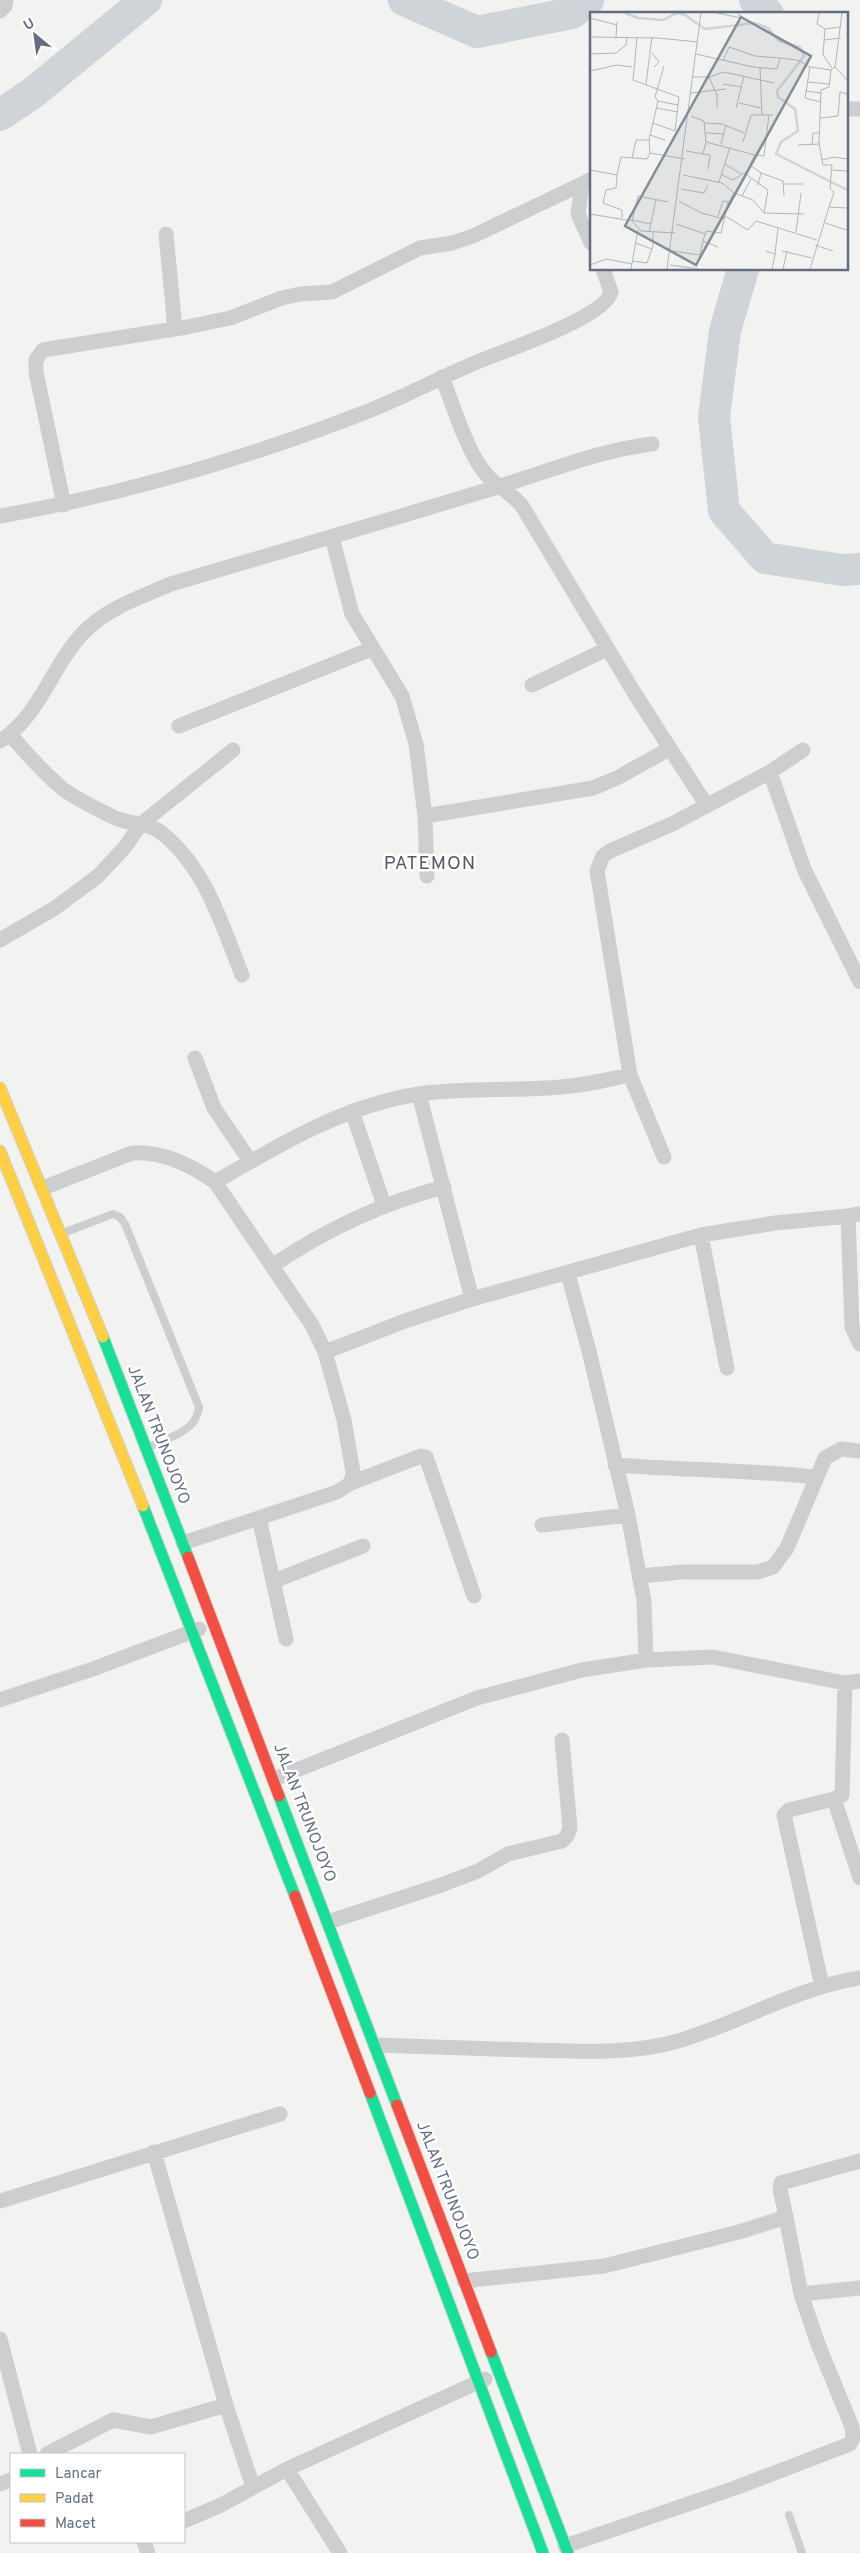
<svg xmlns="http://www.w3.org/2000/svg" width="860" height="2553" viewBox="0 0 860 2553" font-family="Overpass,sans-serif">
  <rect width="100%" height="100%" fill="#f2f3f0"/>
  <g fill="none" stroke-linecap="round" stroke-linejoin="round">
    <!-- river -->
    <path stroke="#ced4d8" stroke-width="32" d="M404 0 477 32 572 13 588 0
      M755 0 768 14
      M0 115 34 92 146 0
      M743 269 725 331 714 417 724 511 765 558 842 570 860 569"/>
    <defs>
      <path id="fast" d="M103 1337 188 1557
        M143 1506 295 1896
        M279 1796 397 2105
        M370 2093 543 2553
        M491 2352 568 2553"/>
      <path id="slow" d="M0 1088 103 1337
        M0 1151 143 1506"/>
      <path id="jam" d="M188 1557 279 1796
        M295 1896 370 2093
        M397 2105 491 2352"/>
    </defs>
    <!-- fast casing -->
    <use href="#fast" stroke="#d0d0cf" stroke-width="13"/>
    <!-- slow casing -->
    <use href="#slow" stroke="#d0d0cf" stroke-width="13"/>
    <!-- jam casing -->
    <use href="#jam" stroke="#d0d0cf" stroke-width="13"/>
    <!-- lane -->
    <path stroke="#cdcecf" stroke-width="8" d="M63 1233 113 1214 120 1217 125 1224 199 1407C197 1431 170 1437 151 1446
      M789 2515 802 2553"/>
    <!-- street -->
    <path stroke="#cdcecf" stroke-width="15" d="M0 11 5 6 6 0
      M846 109H860
      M590 180 582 184 578 214 591 243
      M166 234 175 329
      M442 377C453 404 467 452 485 473 496 487 511 492 522 506L635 694 707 806
      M64 505 36 372V360L43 350 187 327 230 318 282 298 300 294 332 292 420 248 452 243 473 236 582 184
      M0 516C125 494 248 458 366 412 407 396 446 374 487 358 512 348 605 317 611 292L603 269
      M332 537 352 614 402 696 416 744 425 816 427 876
      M532 685 607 649
      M179 726 371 649
      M10 735C27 753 44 774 63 789 78 800 97 809 113 817 129 825 149 822 163 834 206 869 222 925 242 975
      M0 741C40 716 52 665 84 632 107 608 141 597 171 584 275 553 380 523 484 491 540 475 594 451 652 444
      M770 772 804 869 860 982
      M425 816 593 788 617 778 669 749
      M0 940 55 908 98 876 125 847 141 824 233 750
      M195 1058 214 1108 250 1161
      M419 1094 472 1299
      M352 1111 384 1205
      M664 1157 630 1075 597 871 603 856 610 851 672 824 770 772 803 750
      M215 1182C279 1145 345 1105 419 1094 469 1087 520 1092 570 1086 590 1084 610 1079 630 1075
      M43 1188 132 1153C163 1151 191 1165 215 1182L312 1325 325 1352 344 1420 353 1472 351 1483 337 1492 183 1543
      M860 1214 848 1216 852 1327 860 1344
      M701 1235 727 1368
      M272 1266C325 1230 382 1203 444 1187
      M568 1274 589 1351 628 1515 644 1601 646 1660
      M325 1352 405 1321 472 1299 701 1235 775 1223 848 1216
      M615 1465C682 1470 749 1470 816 1477
      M351 1483 421 1456 426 1457 474 1596
      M259 1518 286 1639
      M542 1525 628 1515
      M640 1576 683 1572H758L773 1567 787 1548 825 1458 841 1449 860 1451
      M274 1581 363 1546
      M0 1700 93 1669 199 1629
      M274 1779 477 1698 582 1670 646 1660 713 1657 845 1683 860 1681
      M834 1799 860 1878
      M328 1922 441 1885 478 1871 508 1854 562 1841 567 1836 570 1828 562 1740
      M822 1986 784 1815 789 1810 834 1799 842 1795 845 1683
      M375 2045C425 2047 476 2048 527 2050 576 2051 630 2055 678 2041 740 2023 795 1988 860 1978
      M154 2152 226 2405 253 2487
      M0 2201 280 2114
      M786 2217 780 2189 781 2183 860 2161
      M464 2281 604 2266 739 2232 786 2217 801 2294
      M0 2339 30 2454
      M47 2454 113 2420 151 2427 226 2405
      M287 2469 340 2553
      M0 2484 11 2480
      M184 2521 221 2505 287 2469 485 2379
      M144 2542 148 2553
      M565 2546 735 2488 850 2444 853 2438 852 2427 818 2344 801 2294 860 2288"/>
    <!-- fast -->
    <use href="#fast" stroke="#16e098" stroke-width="11"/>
    <!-- slow -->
    <use href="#slow" stroke="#ffcf43" stroke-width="11"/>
    <!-- jam -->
    <use href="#jam" stroke="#f24e42" stroke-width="11"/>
  </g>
  <g text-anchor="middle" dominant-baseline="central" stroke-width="5" stroke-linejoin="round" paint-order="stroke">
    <!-- street labels -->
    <g font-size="16" fill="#636e80" stroke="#fff">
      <text transform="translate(158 1435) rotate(69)">JALAN TRUNOJOYO</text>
      <text transform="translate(304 1813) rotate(69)">JALAN TRUNOJOYO</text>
      <text transform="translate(447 2191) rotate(69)">JALAN TRUNOJOYO</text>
    </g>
    <!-- quarter labels -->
    <g font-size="19" letter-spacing="1" fill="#515965" stroke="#fff">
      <text x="430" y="864">PATEMON</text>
    </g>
  </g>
  <!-- overview -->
  <g transform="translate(590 12)">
    <rect width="258" height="258" fill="#f2f3f0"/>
    <path fill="none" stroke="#ced4d8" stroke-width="2.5" d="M35 1 48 6 73 8 87 1 95 3 115 17 165 11 178 16 189 29 210 35 214 44 187 79 188 85 205 97 208 119 191 130 186 142 257 178"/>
    <path fill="none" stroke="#b0b6bc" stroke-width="1" d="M127 1 151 6 148 1M229 1 227 12 235 17 250 15M0 6 27 13M235 17 233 43 242 56M0 25 68 26 108 30M26 25 27 10M47 26 43 68 89 85 85 119 63 111M234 28 251 26M62 41 69 50 64 55M0 42 26 41 36 33 37 26M106 42 163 55 187 57 190 46 207 48 220 55M133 49 139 35 165 44 190 46M74 54 65 85 68 89 59 128 60 141 95 147M245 55 257 68M170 56 172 103M0 59 27 53 42 55M102 65H119L134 60 184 71M119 65 127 83V96M217 70 239 72M56 72 62 25M133 72 152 75M216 79 231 81M101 81 136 77M68 89 88 93M231 90 215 86 220 55 241 58M149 91 171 96M66 96 88 100M146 96 154 64M230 106 248 104 250 80 257 82M115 111 132 112 154 121M116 121 134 122M60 123 75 128M116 130 165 143M153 130 161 103H183M131 132 136 113M208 133 229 132M222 133 223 121H229M96 139 113 142 116 130 114 109 101 104M113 142 120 143 118 157M42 146 46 128H59M232 148 244 145 257 147M135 152 151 162M0 158 27 163 31 145 57 147 60 141M242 158 257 159M171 161 160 153 165 143 174 144 179 103M27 163 26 176 16 178 13 191 32 198V206M93 163 132 171 144 181 163 188 174 201 214 202M132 163 143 168 154 161 178 178 174 201M129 170 140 135M194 172H213M168 173 171 161 193 169 194 184M91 177 114 181 118 173M152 184 161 167M89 189 111 201 135 207M239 195 244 181 240 176 242 153H233L229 132 231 78 239 75 241 58 245 55 252 1M0 202 42 209 51 219 85 221M128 204 133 189 139 190 144 181M135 204 158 218 166 209 227 228M42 208 61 212M42 209 48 184 78 190M235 211 257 218M86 212 115 222 113 229M59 220 66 188M206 220 211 181M115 222 116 219 131 221 138 190M45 231 62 237M225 233 243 239M82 239 110 243 113 229 128 235M176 239 185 242 182 257M192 239 222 246M185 242 188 216M42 249 57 251 63 234V220M0 253 16 247 42 252M80 253 109 257M41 257 48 218M77 257 111 1M193 257 197 239M220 257 239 195 257 196"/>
    <path fill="#848d99" fill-opacity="0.15" stroke="#848d99" stroke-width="2.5" d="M151 5 221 44 106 253 35 214Z"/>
    <rect width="258" height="258" fill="none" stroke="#636e80" stroke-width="2.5"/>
  </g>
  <!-- legend -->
  <rect x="10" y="2453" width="175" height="90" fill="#ffffff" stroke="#c1c5cc"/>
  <rect x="20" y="2469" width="25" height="8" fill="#16e098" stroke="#c1c5cc"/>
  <text x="55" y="2478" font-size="15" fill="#636e80">Lancar</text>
  <rect x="20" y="2494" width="25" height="8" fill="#ffcf43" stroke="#c1c5cc"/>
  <text x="55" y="2503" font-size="15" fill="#636e80">Padat</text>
  <rect x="20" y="2519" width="25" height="8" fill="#f24e42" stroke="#c1c5cc"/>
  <text x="55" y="2528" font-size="15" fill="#636e80">Macet</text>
  <!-- north arrow -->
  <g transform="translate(35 35) rotate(331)" stroke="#ffffff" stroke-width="4" paint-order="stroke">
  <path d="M0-4L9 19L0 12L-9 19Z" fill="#636e80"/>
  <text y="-8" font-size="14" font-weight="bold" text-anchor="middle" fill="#636e80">U</text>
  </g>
</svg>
